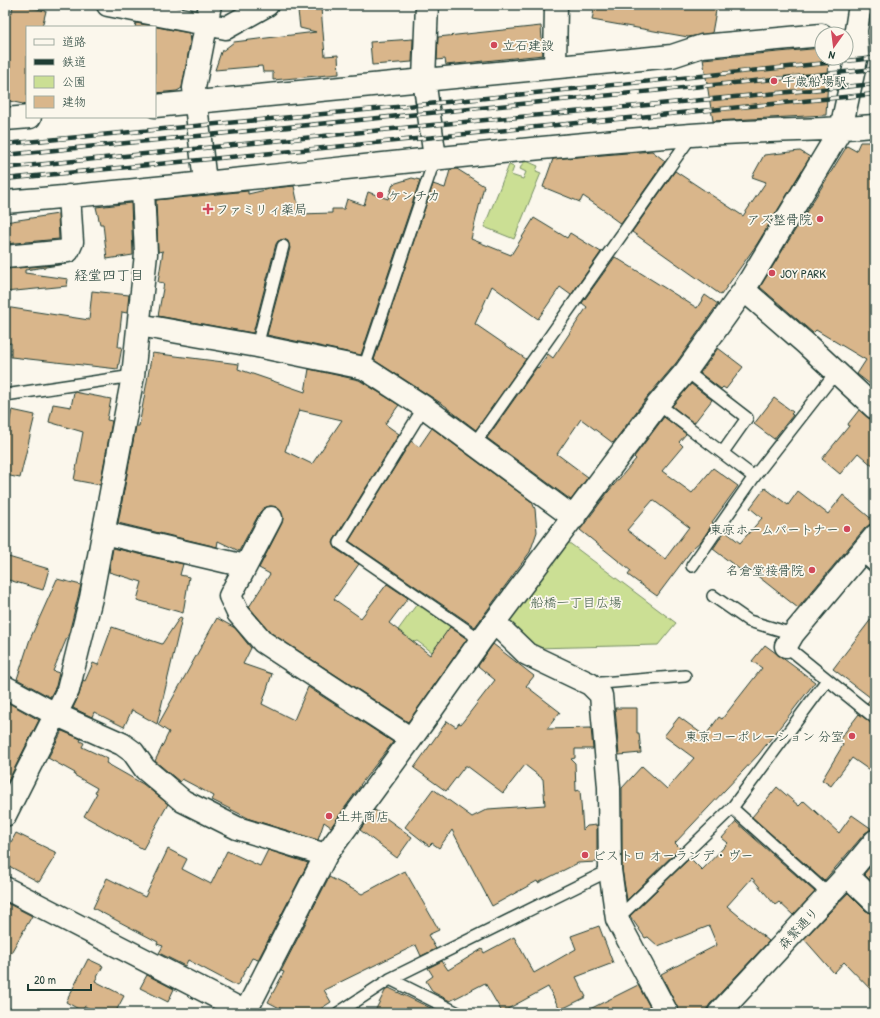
<svg xmlns="http://www.w3.org/2000/svg" width="880" height="1018" viewBox="0 0 880 1018" font-family="'Patrick Hand','Klee One',sans-serif">
  <rect width="100%" height="100%" fill="#fbf7ec"/>
  <filter id="ink" filterUnits="userSpaceOnUse"><feTurbulence type="fractalNoise" baseFrequency=".025" numOctaves="2"/><feDisplacementMap in="SourceGraphic" scale="8" xChannelSelector="R" yChannelSelector="G"/><feConvolveMatrix kernelMatrix="1 2 1 2 8 2 1 2 1" color-interpolation-filters="sRGB"/></filter>
  <g filter="url(#ink)">
    <!-- green -->
    <path fill="#cbdf94" stroke="#758e64" d="M524 160 538 166 536 171 541 173 514 239 484 227 509 165 514 167 511 175 523 179 526 172 520 169Z
      M568 542 676 623 658 645 534 648 507 621Z
      M417 604 422 608 423 606 452 625 432 652 417 641 414 642 398 630Z"/>
    <!-- building -->
    <path fill="#d9b68b" stroke="#1f3d34" fill-rule="evenodd" d="M13 5H22L46 11 42 27H27V105L5 100V12L12 13Z
      M595 5H717L712 33 688 37 592 20Z
      M321 8 325 56 338 55 339 74 273 80V72H263L262 66 215 70 221 52 234 42 316 32 300 28 298 11Z
      M136 23 189 33 190 43 182 88 177 91 155 93V27H135Z
      M541 26 543 55 446 65 445 59 437 60 438 37Z
      M413 39 412 62 372 65 370 42Z
      M822 48V58H829L826 115 713 121 703 59Z
      M860 142H875V388L857 374 866 360 816 330 813 333 760 287 847 146 856 151Z
      M652 151 665 161 621 224 610 216 611 215 583 196 580 202 543 187 553 159Z
      M800 151 810 157 757 244 721 295 632 232 675 171 743 216 766 182 752 177 764 155Z
      M457 169 484 186 471 239 511 255 534 218 567 238 570 233 601 252 571 295 560 287 538 319 492 286 475 324 526 359 476 430 447 408V407L374 360 433 184 445 188 450 170Z
      M412 178 420 180 361 355 267 335 290 248 288 241 284 239 278 241 276 244 253 333 158 316 164 283 158 282 163 251 158 252 156 200 248 191V194L274 188 294 186 300 214 332 213V209H344L347 199 364 205 368 192 388 199 393 184Z
      M131 203 133 255 107 259 103 224H100L96 207Z
      M58 214 59 239 5 244V222Z
      M615 257 697 308 705 295 718 304 676 363 648 396 613 443 581 419 557 454 588 477 571 500 487 438 537 367 538 368 548 354 553 358 587 307 582 303Z
      M66 264 25 270V273L68 279 67 286 5 292V269Z
      M92 291 129 295 127 313 122 312 118 347H122L118 369 11 357V343L5 344V307L89 320Z
      M718 348 743 367 726 389 723 387 721 389 700 373Z
      M152 353 239 364 238 369 305 392 309 369 359 380 399 405 385 424 399 434 334 540 333 543 336 549 359 564 334 599 361 618 387 584 408 598 389 623 430 655 450 627 467 639 408 722 271 633 249 607 270 574 259 568 282 523 283 517 281 511 277 507 270 506 264 508 260 512 239 551 218 541 217 547 118 523 136 426H139ZM299 410 342 420 312 464 285 451Z
      M691 384 712 400 694 423 672 406Z
      M74 392 111 399 107 420 112 421 100 485 74 480 83 432 49 422 53 404 71 407Z
      M774 398 793 412 791 414 793 415 774 439 754 424Z
      M12 410 35 415 20 478 5 475V441Z
      M859 410 867 417 875 420V468L858 453 840 474 822 459 849 426 848 424Z
      M664 417 686 434 679 442 683 446 662 471 692 493 713 468 738 486 712 522 713 523 702 540 693 548 657 596 628 575 631 571 580 530 608 492 636 459 634 457ZM653 500 689 527 665 559 627 530Z
      M432 428 532 502 535 509 537 532 530 552 475 627 349 541 411 441 419 447Z
      M765 488 788 505 798 491 828 514 843 495 874 521 865 528 798 608 750 570 747 575 713 549 725 531 740 543 762 518 750 508Z
      M113 548 183 564 180 575 189 577 183 613 137 600 142 582 109 572Z
      M5 556 49 569 43 590 5 579Z
      M57 579 81 585 69 633 53 671 59 673 56 686 50 697 17 679 30 639Z
      M875 614V709L867 703 871 698 833 669Z
      M180 617 182 618 157 724 132 710 124 727 94 712 92 717 73 708 79 695 83 680 85 681 93 663 98 665 112 627 162 644Z
      M217 618 235 628 251 648 243 664 272 674 262 704 294 720 308 687 393 742 360 785H361L331 827 324 822 318 840 250 819 212 800 214 796 182 779 180 782 155 761 169 732 158 725Z
      M493 644 534 676 526 686 560 712 547 729 591 728 593 749H575V758L571 759 575 763 576 791 580 790 583 830 587 826 597 825V862L578 863 538 883 537 881 492 906 452 830 439 848 432 843 429 846 405 827 433 789 472 817 488 809 545 805 543 779 525 765 503 793 467 766H465L446 791 414 768 447 721 456 727 459 723 461 724 495 680 478 666Z
      M765 645 815 682 759 754 675 843 680 848 627 900 622 869V788L642 766 667 789 694 758 664 736 679 717 705 736 719 717 722 719 762 668 752 661Z
      M5 701 39 720 5 787Z
      M615 708H637V733H639L641 753 619 755Z
      M859 714 875 725V774L852 758 831 786 822 780 843 745 839 740Z
      M62 731 81 739 80 741 84 743 82 747 108 759 106 763 143 784 168 804 143 849 84 816 97 793 95 792 97 788 74 775 75 773 48 758Z
      M777 787 799 806 804 801 839 833 852 815 872 829 865 833 824 881 752 817Z
      M375 810 412 837 397 858 360 830Z
      M736 822 815 892 793 915 779 902 775 905 752 878 727 906 769 941 710 1004 704 1013H680L661 974 717 945 709 926 658 946 648 937 645 938 630 916 690 858 702 870 728 843 722 838Z
      M16 833 57 853 39 882 5 864V853Z
      M168 849 187 859 182 869 211 884 227 851 260 866 268 850 308 863 258 960 252 958 237 986 188 960 185 966 159 953 163 946 157 944 158 942 93 908 107 878 145 897Z
      M875 861V885L864 874Z
      M405 871 439 930 428 935 436 949 421 956 416 945 324 990 331 1002 314 1013H289L268 1002 284 972 281 971 329 877 362 894Z
      M848 893 866 911 875 914V994L844 962 834 973 804 939Z
      M5 902 32 916 5 963Z
      M599 926 613 963 576 977 586 997 560 1010 548 987 502 1012 485 983 450 1001 433 992 426 981 433 976 428 968 442 961 448 970 482 949 484 953 514 937 534 973 576 949 571 936Z
      M88 959 103 966 95 981 124 996 115 1013H97L85 1006 82 1011 66 1002Z
      M147 975 174 989 168 1002 140 988Z
      M638 985 652 1011 648 1013H582Z
      M389 988 441 1013H374L385 991Z"/>
    <g fill="none" stroke-linecap="round" stroke-linejoin="round">
      <defs>
        <path id="lane" d="M257 346 283 246
          M364 368 435 158
          M686 371 747 418 723 452
          M5 395 133 376
          M658 404 754 477
          M424 407 340 543 481 640
          M474 444 692 135
          M860 554 875 567
          M692 566 754 477 836 372
          M713 596 749 621 793 634
          M786 646 875 718
          M590 684 685 676
          M732 808 829 895
          M617 919 732 808 827 680
          M390 979 458 1013
          M338 1013 390 979 610 870"/>
        <path id="street" d="M108 5 226 28 267 5
          M427 5 424 79 435 158
          M555 66 556 5
          M155 106 672 56 702 46 822 35
          M5 119 30 117
          M205 182 194 88 210 5
          M5 202C234 183 462 152 691 135 752 130 814 131 875 126
          M5 257 68 251 72 242 69 196
          M744 290 805 343 875 408
          M139 325 257 346 364 368 424 407 574 518
          M271 518 230 596 238 613 263 642 411 739
          M104 533 245 566
          M495 623 527 654 590 684 601 695 609 787 610 870 617 919 667 1013
          M786 646 793 634 875 536
          M5 687 55 714 122 744 133 752 145 769 183 801 237 828 326 855
          M5 815 68 690 91 598 133 376 146 254 143 190
          M847 875 875 902
          M5 888 248 1013
          M245 1013 326 855 411 739 481 640 658 404 686 371 744 290 841 129 857 55 856 30 859 11 863 5
          M719 1013 847 875 875 841"/>
      </defs>
      <!-- lane casing -->
      <use href="#lane" stroke="#1f3d34" stroke-width="14"/>
      <!-- street casing -->
      <use href="#street" stroke="#1f3d34" stroke-width="25"/>
      <!-- lane -->
      <use href="#lane" stroke="#fbf7ec" stroke-width="11"/>
      <!-- street -->
      <use href="#street" stroke="#fbf7ec" stroke-width="22"/>
      <defs>
        <path id="rail" d="M5 144 428 104 875 58
          M5 155 875 69
          M5 168 432 125 875 84
          M5 179 875 94"/>
      </defs>
      <!-- rail casing -->
      <use href="#rail" stroke="#1f3d34" stroke-width="4.5"/>
      <!-- rail -->
      <use href="#rail" stroke="#fbf7ec" stroke-width="3" stroke-dasharray="9" stroke-linecap="butt"/>
    </g>
  </g>
  <!-- markers -->
  <g fill="#d1495b" stroke="#fbf7ec" stroke-width="1.5">
    <circle cx="494" cy="45" r="4"/>
    <circle cx="774" cy="81" r="4"/>
    <circle cx="380" cy="195" r="4"/>
    <path d="M206 203h4v4h4v4h-4v4h-4v-4h-4v-4h4z"/>
    <circle cx="820" cy="219" r="4"/>
    <circle cx="772" cy="273" r="4"/>
    <circle cx="847" cy="529" r="4"/>
    <circle cx="812" cy="570" r="4"/>
    <circle cx="852" cy="736" r="4"/>
    <circle cx="329" cy="816" r="4"/>
    <circle cx="585" cy="855" r="4"/>
  </g>
  <g text-anchor="middle" dominant-baseline="central" stroke-width="3.5" stroke-linejoin="round" paint-order="stroke">
    <!-- poi labels -->
    <g font-size="13" fill="#1f3d34" stroke="#fbf7ec" text-anchor="start">
      <text x="502" y="45">立石建設</text>
      <text x="782" y="81">千歳船場駅</text>
      <text x="388" y="195">ケンチカ</text>
      <text x="216" y="209">ファミリィ薬局</text>
      <text x="812" y="219" text-anchor="end">アズ整骨院</text>
      <text x="780" y="273">JOY PARK</text>
      <text x="839" y="529" text-anchor="end">東京ホームパートナー</text>
      <text x="804" y="570" text-anchor="end">名倉堂接骨院</text>
      <text x="844" y="736" text-anchor="end">東京コーポレーション 分室</text>
      <text x="337" y="816">土井商店</text>
      <text x="593" y="855">ビストロ オーランデ・ヴー</text>
    </g>
    <!-- park labels -->
    <g font-size="13" fill="#415d47" stroke="#fbf7ec">
      <text x="576" y="602">船橋一丁目広場</text>
    </g>
    <!-- street labels -->
    <g font-size="13" fill="#1f3d34" stroke="#fbf7ec">
      <text transform="translate(798 928) rotate(-47)">森繁通り</text>
    </g>
    <!-- neighbourhood labels -->
    <g font-size="14" fill="#1f3d34" stroke="#fbf7ec">
      <text x="109" y="274">経堂四丁目</text>
    </g>
  </g>
  <!-- margin -->
  <rect width="880" height="1018" fill="none" stroke="#fbf7ec" stroke-width="20"/>
  <rect x="10" y="10" width="860" height="998" fill="none" stroke="#1f3d34" stroke-width="1.5" filter="url(#ink)"/>
  <!-- legend -->
  <rect x="26" y="26" width="130" height="92" fill="#fbf7ec" stroke="#a3ada2"/>
  <rect x="34" y="39" width="20" height="6" fill="#fbf7ec" stroke="#a3ada2"/>
  <text x="62" y="46" font-size="12" fill="#1f3d34">道路</text>
  <rect x="34" y="59" width="20" height="6" fill="#1f3d34" stroke="#a3ada2"/>
  <text x="62" y="66" font-size="12" fill="#1f3d34">鉄道</text>
  <rect x="34" y="76" width="20" height="12" fill="#cbdf94" stroke="#a3ada2"/>
  <text x="62" y="86" font-size="12" fill="#1f3d34">公園</text>
  <rect x="34" y="96" width="20" height="12" fill="#d9b68b" stroke="#a3ada2"/>
  <text x="62" y="106" font-size="12" fill="#1f3d34">建物</text>
  <!-- north arrow -->
  <g transform="translate(834 46) rotate(194)"><circle r="19" fill="#fbf7ec" stroke="#a3ada2"/>
  <path d="M0-3L7 15L0 10L-7 15Z" fill="#d1495b"/>
  <text y="-6" font-size="11" font-weight="bold" text-anchor="middle" fill="#1f3d34">N</text>
  </g>
  <!-- scale -->
  <path d="M28 984v6h63v-6" fill="none" stroke="#1f3d34" stroke-width="2"/>
  <text x="34" y="984" font-size="12" fill="#1f3d34" stroke="#fbf7ec" stroke-width="3" paint-order="stroke">20 m</text>
</svg>
